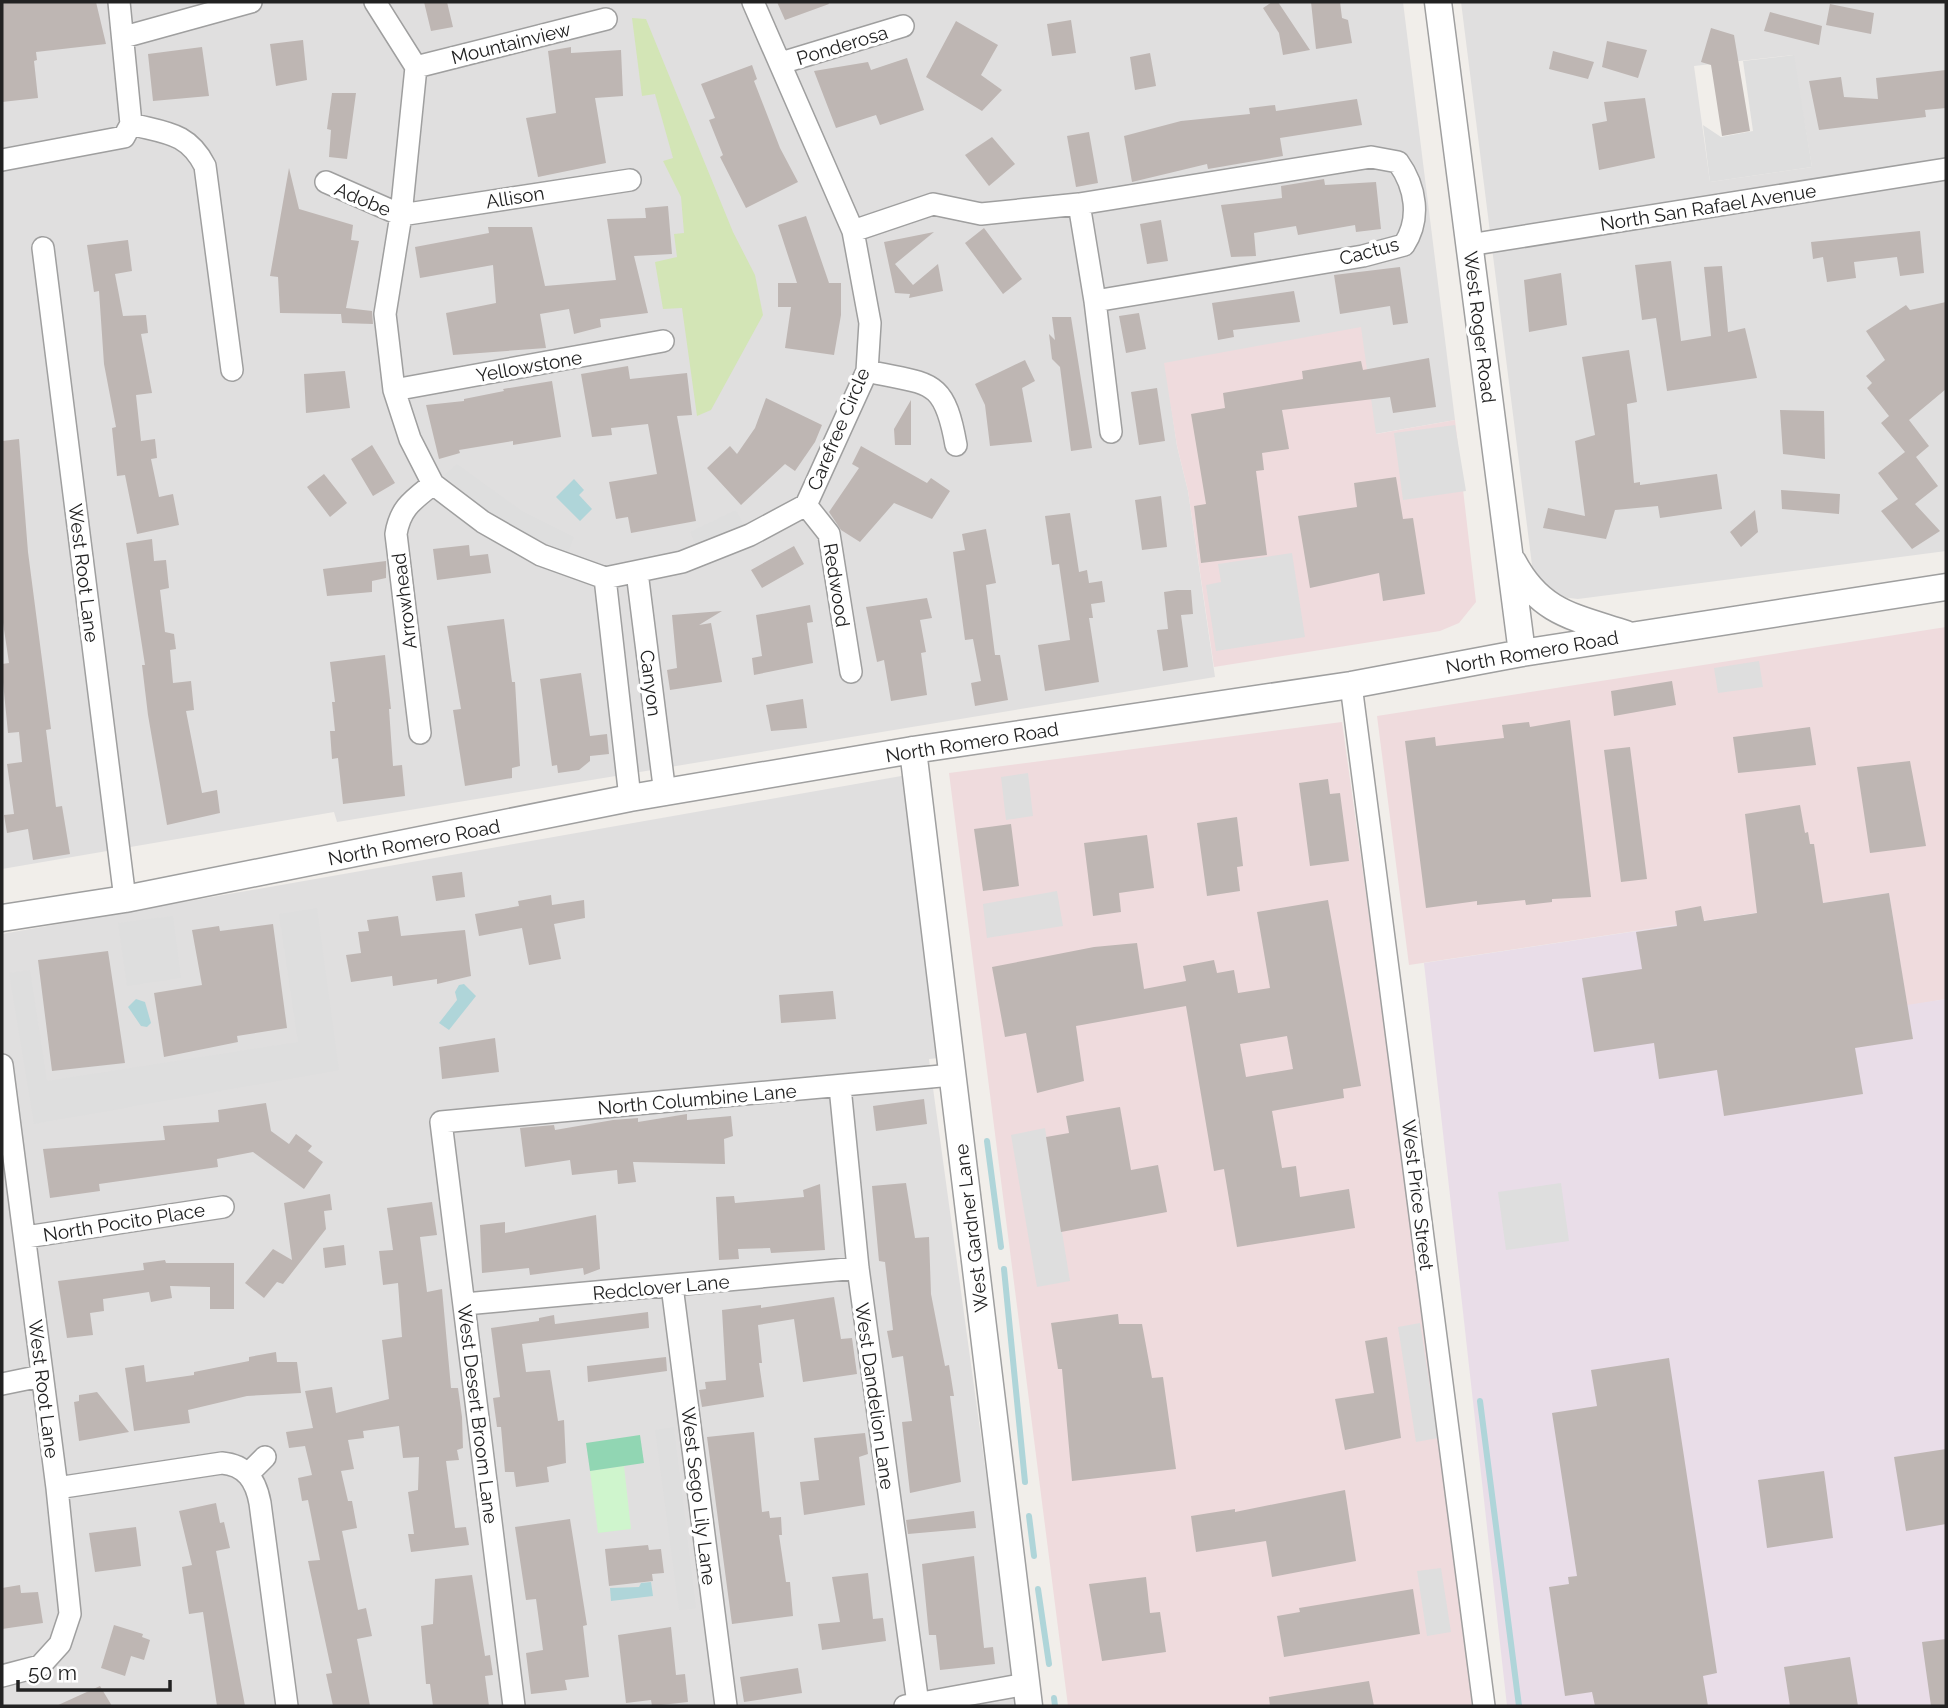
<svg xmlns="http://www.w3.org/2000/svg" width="1948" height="1708" viewBox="0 0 1948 1708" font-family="Raleway,sans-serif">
  <rect width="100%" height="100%" fill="#f1eeea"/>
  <!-- residential -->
  <path fill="#e0dfdf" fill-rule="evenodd" d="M2 2H1403L1455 420 1375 434 1165 363 1177 446 1188 491 1215 677 337 822 334 812 2 869Z
    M1461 2H1946V551L1578 599 1552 596 1534 581ZM1793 55 1812 167 1710 182 1694 66Z
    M907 775 939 1058 929 1059 1018 1706H2V934Z"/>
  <!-- commercial -->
  <path fill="#efdbdd" d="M1361 327 1376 434 1455 420 1476 602 1459 623 1440 631 1214 667 1188 491 1177 446 1164 363Z
    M1946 627V999L1907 1006 1889 893 1409 965 1377 716Z
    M1342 722 1428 1337 1472 1706H1068L949 773Z"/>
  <!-- industrial -->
  <path fill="#e9dde8" d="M1889 893 1907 1005 1946 999V1706H1507L1424 963Z"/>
  <!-- grass -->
  <path fill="#d3e5b6" d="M632 18 646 19 733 232 755 275 763 315 711 410 697 416 682 308 663 309 655 262 677 257 674 234 684 233 681 197 663 161 673 158 655 94 642 96Z"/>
  <!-- park -->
  <path fill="#cff5cd" d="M624 1466 631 1529 598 1533 590 1471Z"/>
  <!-- pitch -->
  <path fill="#91d6b3" d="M640 1435 644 1463 590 1471 586 1443Z"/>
  <!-- parking -->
  <path fill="#dedede" d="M1794 55 1812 167 1710 182 1703 125 1721 137 1753 131 1743 61Z
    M1455 425 1466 491 1403 500 1394 433Z
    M457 464 522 511 574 537 568 553 499 522 444 475Z
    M736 510 749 535 700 555 690 532Z
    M1292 553 1305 637 1216 651 1206 585 1221 582 1218 564Z
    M1759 661 1763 687 1718 693 1714 668Z
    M1028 773 1033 816 1006 820 1001 777Z
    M1057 891 1063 926 987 938 983 904Z
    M317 908 339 1070 34 1124 9 973 30 970 47 1081 298 1042 279 914Z
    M173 916 181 978 127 986 118 923Z
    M1045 1128 1070 1281 1037 1287 1011 1135Z
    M1561 1183 1569 1241 1506 1250 1498 1192Z
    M1420 1323 1438 1438 1416 1442 1398 1327Z
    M674 1427 696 1608 679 1610 655 1430Z
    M1441 1568 1451 1632 1427 1636 1417 1571Z"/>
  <!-- water -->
  <path fill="#afd5d9" d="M574 479 584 490 579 495 592 509 580 521 556 497Z
    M464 984 476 996 449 1030 439 1023 457 1000 455 992 459 985Z
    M136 999 145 1002 151 1023 147 1027 141 1026 128 1007Z
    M651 1582 653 1596 611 1601 610 1588 639 1587 641 1583Z"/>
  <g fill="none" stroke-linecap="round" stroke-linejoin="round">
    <!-- stream -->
    <path stroke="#afd5d9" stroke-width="6" d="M987 1141 1001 1247
      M1004 1269 1025 1482
      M1480 1401 1519 1706
      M1029 1516 1034 1556
      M1038 1589 1049 1664
      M1054 1698 1055 1706"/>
  </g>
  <!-- building -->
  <path fill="#beb6b3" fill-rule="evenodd" d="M2 2H96L106 44 36 52 37 60 34 61 38 98 2 102Z
    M424 2H447L453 27 431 31Z
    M777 2H828L829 4 785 20Z
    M1272 2H1278L1310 50 1283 55 1279 33 1263 8Z
    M1311 2H1340L1342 18 1348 20 1352 43 1316 49Z
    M1830 4 1874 13 1871 34 1826 25Z
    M1770 12 1822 26 1819 45 1764 31Z
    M1071 20 1076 53 1052 56 1047 24Z
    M956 21 998 45 981 75 1002 90 982 111 926 77Z
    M1711 28 1734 35 1750 131 1722 136 1711 65 1701 62Z
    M303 40 307 80 276 86 270 44Z
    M1607 41 1647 50 1638 78 1602 67Z
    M202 47 209 96 153 101 148 54Z
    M571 47V53L621 50 623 96 595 98 606 163 538 177 526 118 556 113 548 51Z
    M1553 51 1594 62 1588 79 1549 69Z
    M1150 53 1156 86 1135 90 1130 57Z
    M907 58 924 110 880 125 876 115 836 128 814 71 868 62 871 70Z
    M752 65 757 79 754 81 780 148 798 182 746 208 720 157 723 155 709 120 715 118 701 84Z
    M1946 70V108L1925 110 1926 117 1819 130 1809 81 1841 77 1844 97 1878 99 1876 78Z
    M332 93H356L347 159 329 157 331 130 327 129Z
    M1645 98 1655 158 1599 170 1592 124 1607 121 1604 102Z
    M1357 99 1362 125 1280 138 1283 156 1208 169 1207 164 1132 182 1124 136 1181 121 1250 114 1249 108 1275 105 1276 111Z
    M1089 132 1098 183 1076 187 1067 136Z
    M992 137 1015 164 989 186 965 155Z
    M289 168 299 209 353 225 351 240 359 241 346 308 372 311 373 324 342 323 341 314 280 313 278 277 270 276Z
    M1324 179 1325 185 1376 182 1381 229 1356 232 1355 225 1298 235 1296 226 1254 233 1256 256 1231 257 1221 205 1282 198 1281 186Z
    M668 206 672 254 634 256 648 313 600 319 601 327 574 334 569 309 540 314 546 348 453 355 446 313 496 303 493 265 420 278 415 247 489 233 488 227H532L545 286 616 280 607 219 646 218 645 208Z
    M806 216 829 283H841V315L834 355 785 348 791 307H778V283H797L778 225Z
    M1161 220 1168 261 1147 264 1140 224Z
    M984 228 1022 279 1003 294 965 243Z
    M1920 231 1924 273 1900 276 1897 257 1854 262 1856 278 1827 282 1823 257 1813 259 1811 242Z
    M934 232 895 264 913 285 938 264 943 291 909 298 910 294 895 293 884 242Z
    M128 240 132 271 115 274 123 316 146 315 148 333 141 334 152 393 136 395 141 441 155 439 157 458 151 459 159 497 173 494 179 525 137 534 125 475 117 476 112 428 116 427 104 364 99 291 94 292 87 245Z
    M1671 261 1681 341 1711 336 1704 267 1722 266 1728 332 1745 328 1757 378 1667 391 1656 318 1642 320 1635 265Z
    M1400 267 1408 323 1393 325 1390 306 1340 314 1334 275Z
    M1561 273 1567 325 1529 332 1524 280Z
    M1294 291 1300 322 1233 330 1234 337 1218 340 1212 303Z
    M1946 302V389L1909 420 1929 446 1916 457 1938 486 1915 504 1940 531 1912 549 1881 511 1898 499 1878 473 1905 452 1881 423 1889 416 1867 388 1872 383 1866 376 1885 360 1866 331 1906 305 1910 310Z
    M1139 313 1146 349 1126 353 1119 316Z
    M1052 317H1071L1092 448 1071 451 1060 367 1052 359 1049 334 1055 340Z
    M1629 350 1637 402 1627 404 1634 483 1640 482V485L1717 474 1722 509 1660 518 1658 506 1615 510 1606 539 1543 528 1548 508 1585 516 1575 441 1595 435 1582 357Z
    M1429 358 1436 407 1393 413 1390 397 1282 410 1289 449 1262 453 1264 470 1256 471 1267 555 1201 563 1194 506 1206 504 1191 414 1225 408 1223 393 1303 379 1302 371 1361 361 1363 370Z
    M1025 360 1035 381 1022 388 1032 442 990 446 985 405 975 384Z
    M628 366 630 379 687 373 692 415 677 416 696 521 631 533 628 517 616 519 609 482 657 474 648 424 611 428 612 435 592 437 581 374Z
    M345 371 350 408 306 413 304 374Z
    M552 381 561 437 513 445V441L459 450 460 453 439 459 426 405 464 401V399L504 391 503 389Z
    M1157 388 1165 441 1139 445 1131 392Z
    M766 398 822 425 815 442 795 471 785 464 741 505 707 468 730 446 737 454 755 428Z
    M911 400V445H895L894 429Z
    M1780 410 1824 411 1825 459 1783 454Z
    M19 439 28 552 51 729 46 730 56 807 62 806 70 854 33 860 28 829 7 833 4 815 14 814 7 764 22 762 19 732 8 733 2 672V664L9 663 2 616V441Z
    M372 445 395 483 373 496 351 459Z
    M861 446 927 483 931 478 950 491 932 519 894 503 860 542 841 530 829 512 859 468 852 464Z
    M324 474 347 503 330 517 307 487Z
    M1396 477 1403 519 1413 518 1425 594 1383 601 1379 573 1310 588 1298 516 1357 507 1354 483Z
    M1781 490 1840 494 1839 514 1782 509Z
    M1161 496 1167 547 1142 550 1135 500Z
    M1755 510 1758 532 1741 547 1730 532Z
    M1070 513 1079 572 1087 570 1089 583 1102 581 1105 602 1091 604 1093 618H1089L1099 682 1045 691 1038 645 1070 640 1059 564 1052 565 1045 516Z
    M986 529 996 583 986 585 995 655H1000L1008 700 975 706 971 683 981 681 973 639 965 640 953 552 965 550 962 534Z
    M152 539 154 561 166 560 169 588 160 590 165 632 174 634 176 649 170 650 173 683 191 681 194 710 186 711 202 793 217 790 220 813 167 825 148 715 142 665H145L126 543Z
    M469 545 470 556 488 554 491 573 437 580 433 549Z
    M794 546 804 564 762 588 751 570Z
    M386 561V578L372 581V592L327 596 323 569Z
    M1177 590H1191L1193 614 1181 615 1188 667 1163 671 1157 630 1168 629 1164 592Z
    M927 598 932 618 920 620 926 652 921 653 927 695 891 701 884 660 877 662 866 607Z
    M810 605 813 622 807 623 813 663 754 675 752 658 762 656 756 615Z
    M722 611 699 625 711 623 722 682 670 690 667 670 677 668 672 615Z
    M504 619 512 682H515L520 766 512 768V778L465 786 453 710 461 709 447 626Z
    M385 655 391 709H389L393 766 402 765 405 796 343 804 338 758 332 759 330 731H335L332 702H335L330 662Z
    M581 673 590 736 607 734 609 754 590 756V761L579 770 558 773 557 765 552 766 540 679Z
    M1672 681 1676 705 1614 716 1611 691Z
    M803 699 807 728 771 731 766 705Z
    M1570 720 1591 897 1552 899V902L1526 905 1525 900 1477 905V901L1426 908 1405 741 1435 737 1436 746 1504 738 1502 725 1529 722 1530 727Z
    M1810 727 1816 765 1738 773 1733 737Z
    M1630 747 1647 879 1621 882 1604 750Z
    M1910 761 1926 846 1870 853 1857 767Z
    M1328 779 1330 794 1340 793 1349 861 1310 866 1299 783Z
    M1800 805 1805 833 1808 832 1810 844H1814L1823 903 1889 893 1913 1039 1855 1048 1863 1094 1724 1116 1717 1070 1659 1079 1654 1043 1594 1052 1582 978 1642 969 1636 932 1677 926 1675 911 1701 906 1704 921 1757 913 1745 814Z
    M1237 817 1243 866 1237 867 1240 891 1207 896 1197 823Z
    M1011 824 1019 886 983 891 974 829Z
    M1147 835 1154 888 1119 893 1121 912 1093 916 1084 843Z
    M462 872 465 897 436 901 432 876Z
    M551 895 552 905 584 900 585 918 554 924 561 959 529 965 522 928 479 936 475 914 519 906 518 901Z
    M1328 900 1361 1086 1343 1089 1344 1098 1272 1111 1282 1168 1296 1166 1300 1197 1349 1189 1355 1228 1237 1247 1224 1169 1214 1171 1186 1006 1076 1026 1084 1081 1037 1093 1026 1033 1005 1037 992 967 1094 947 1137 943 1144 989 1186 981 1183 966 1214 960 1217 973 1234 970 1238 993 1270 988 1257 912ZM1287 1036 1293 1069 1246 1077 1240 1044Z
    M398 916 401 936 465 930 471 976 437 984V979L393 986 392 976 351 982 346 955 361 953 358 932 369 931 367 920Z
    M273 924 287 1028 237 1036 238 1042 164 1057 154 993 202 985 192 930 219 926 220 931Z
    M108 951 125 1063 52 1071 38 960Z
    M833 991 836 1019 781 1023 779 995Z
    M495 1038 499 1072 442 1079 439 1047Z
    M924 1099 927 1124 876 1131 873 1106Z
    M266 1103 271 1131 289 1144 296 1134 312 1146 308 1151 323 1162 304 1189 253 1152 217 1159 218 1167 99 1184 100 1191 50 1198 43 1149 165 1140 163 1126 219 1122 218 1110Z
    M1120 1107 1131 1170 1158 1165 1167 1212 1061 1232 1046 1137 1069 1133 1066 1116Z
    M687 1114V1120L731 1116 733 1136 724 1139 725 1164 633 1162 636 1182 618 1184 617 1170 572 1175 570 1160 525 1167 520 1128 554 1125 555 1130 613 1120 638 1118V1122Z
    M906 1183 915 1238 929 1237 931 1294 945 1366 949 1365 954 1396H950L961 1482 910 1493 902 1422 912 1421 903 1356 892 1358 887 1331 893 1330 885 1262 879 1261 872 1186Z
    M820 1184 825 1250 771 1253 770 1248 738 1249 739 1259 719 1260 716 1197 734 1196 735 1203 804 1197 803 1190Z
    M330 1194 332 1210 324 1211 326 1229 283 1284 277 1282 264 1298 245 1283 273 1249 292 1260 284 1203Z
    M432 1202 437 1235 420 1237 427 1292 442 1289 451 1388H458L462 1417 463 1448 457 1450 459 1460 446 1461 455 1528 466 1527 469 1545 411 1552 408 1534H414L408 1492 418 1490 419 1457 403 1458 399 1426 363 1431 364 1438 348 1440 354 1469 341 1471 348 1501H352L357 1528 342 1531 358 1610 366 1608 372 1636 357 1639 370 1706H333L326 1674 332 1673 308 1561 320 1560 308 1500 302 1501 298 1478 312 1475 305 1446 289 1448 286 1432 313 1428 305 1391 332 1387 336 1413 389 1399 382 1340 402 1337 398 1283 383 1285 379 1251 393 1250 387 1208Z
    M596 1215 600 1269 584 1275 583 1268 530 1275 529 1268 482 1273 480 1225 505 1222V1233Z
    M344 1245 346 1265 325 1268 323 1248Z
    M165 1260 166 1263H234V1309H210V1287L170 1286 172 1298 151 1302 149 1292 103 1299 104 1311 90 1313 93 1335 67 1338 58 1281 144 1270 143 1263Z
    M834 1297 841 1339 852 1338 857 1374 803 1382 794 1319 758 1325 762 1363H759L764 1397 702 1407 699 1390 706 1389 705 1382 726 1380 722 1310 761 1305V1308Z
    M648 1312 649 1328 522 1344 526 1372 550 1370 558 1421 564 1420 566 1463 547 1467 549 1482 516 1487 514 1472H505L501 1427H497L493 1398 500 1397 491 1328 539 1321V1318L554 1315 555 1324Z
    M1118 1314 1119 1324H1142L1152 1378 1163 1377 1176 1469 1072 1481 1062 1369H1058L1051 1323Z
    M1387 1337 1401 1438 1345 1450 1335 1399 1374 1393 1365 1341Z
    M276 1352 277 1362H297L301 1393 247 1396 188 1410 190 1423 134 1431 125 1368 144 1365 146 1382 194 1375V1372L249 1361V1357Z
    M666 1357 667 1371 588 1382 587 1366Z
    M1669 1358 1717 1673 1703 1676 1708 1706H1595L1592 1692 1565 1696 1549 1587 1569 1584 1568 1577 1577 1576 1552 1413 1597 1406 1591 1370Z
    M97 1392 129 1432 79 1441 74 1402 79 1401V1395Z
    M754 1432 762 1512 769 1511 770 1518 781 1517 782 1535H779L786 1582H790L793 1616 732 1624 707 1437Z
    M865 1433 868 1454 859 1457 865 1505 804 1515 800 1482 819 1480 814 1438Z
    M1946 1449V1524L1906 1531 1894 1457Z
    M1824 1471 1833 1538 1767 1548 1758 1480Z
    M1345 1490 1356 1561 1272 1577 1266 1541 1196 1552 1191 1516 1235 1509V1512Z
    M216 1503 220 1523 224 1522 230 1548 216 1551 245 1706H217L203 1612 189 1614 182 1567 192 1565 179 1511Z
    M974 1511 976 1528 908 1534 906 1520Z
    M570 1519 587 1625 583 1626 589 1677 565 1680 567 1690 531 1694 526 1653 543 1650 536 1599 526 1600 515 1527Z
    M136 1527 141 1566 95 1572 89 1533Z
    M648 1545 649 1550 661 1549 664 1573 652 1574 653 1581 609 1586 605 1549Z
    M974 1556 984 1648 993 1647 995 1664 940 1670 936 1635H929L922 1564Z
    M868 1573 873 1619 883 1618 886 1641 822 1650 818 1624 840 1622 832 1577Z
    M472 1575 485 1656 490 1655 493 1675 485 1676 489 1706H433L430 1684H426L421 1626 433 1624 435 1579Z
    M1146 1577 1150 1613 1160 1612 1166 1652 1102 1661 1089 1584Z
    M20 1585 21 1593 38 1592 43 1623 2 1629V1588Z
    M1413 1589 1420 1634 1284 1657 1277 1616 1300 1612 1299 1608Z
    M114 1625 143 1634 142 1637 150 1640 144 1660 131 1656 125 1676 101 1668Z
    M671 1627 676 1675 685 1674 688 1702 652 1706 651 1700 626 1703 618 1635Z
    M1946 1639V1706H1931L1922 1642Z
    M1850 1657 1858 1706H1790L1784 1667Z
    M798 1668 802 1693 744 1702 740 1677Z
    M1369 1681 1374 1706H1270L1269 1697Z
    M100 1686 112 1706H56Z"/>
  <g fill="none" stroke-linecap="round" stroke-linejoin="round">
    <defs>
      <path id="minor" d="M375 2 416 67 401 215 385 314 394 390 410 439 433 484 483 522 541 555 605 578 682 562 750 535 806 505 867 371 870 323 853 231 753 2
        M124 37 251 2
        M781 63 903 26
        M416 67 606 19
        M131 124C165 133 188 132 205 166L232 370
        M2 160 124 137 131 124 119 2
        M326 182 401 215 630 180
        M1079 204 1095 301 1111 432
        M853 231 933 204 981 214 1079 204 1371 157 1398 162C1416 187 1421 219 1404 245L1363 256 1095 301
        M1469 245 1946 169
        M43 248 125 899
        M867 371C929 385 944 376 956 445
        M394 390 663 341
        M806 505 829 534 851 672
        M637 572 665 794
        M605 578 630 798
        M1351 685 1484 1706
        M420 733 396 534C400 508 413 500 433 484
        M2 1065 57 1488 70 1614 60 1644 40 1666 2 1676
        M840 1087 858 1268 918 1704
        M26 1237 223 1207
        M672 1286 726 1706
        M465 1304 858 1268
        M2 1384 41 1376
        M248 1474 265 1457
        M57 1488 222 1463C246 1465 256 1481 260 1503L287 1706
        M514 1706 441 1122 952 1075
        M905 1706 1026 1684"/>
      <path id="tertiary" d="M1438 2 1522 653
        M1513 562C1540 613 1574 617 1626 634
        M913 750 1029 1706
        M2 918 125 899 630 798 913 750 1351 685 1522 653 1946 587"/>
    </defs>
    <!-- minor casing -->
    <use href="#minor" stroke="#9f9f9f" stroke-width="24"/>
    <!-- tertiary casing -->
    <use href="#tertiary" stroke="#9f9f9f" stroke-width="29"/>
    <!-- minor -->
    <use href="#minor" stroke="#fff" stroke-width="21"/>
    <!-- tertiary -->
    <use href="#tertiary" stroke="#fff" stroke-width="26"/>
  </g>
  <g text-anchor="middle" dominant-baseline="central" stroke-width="7" stroke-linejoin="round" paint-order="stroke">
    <!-- street labels -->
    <g font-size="19" fill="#222" stroke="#fff">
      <text transform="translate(511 43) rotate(-14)">Mountainview</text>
      <text transform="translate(842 45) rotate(-17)">Ponderosa</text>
      <text transform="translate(515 197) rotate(-9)">Allison</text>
      <text transform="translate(363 199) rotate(23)">Adobe</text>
      <text transform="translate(1708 207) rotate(-9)">North San Rafael Avenue</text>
      <text transform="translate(1369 251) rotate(-15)">Cactus</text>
      <text transform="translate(1480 327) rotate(83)">West Roger Road</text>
      <text transform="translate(529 366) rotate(-10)">Yellowstone</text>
      <text transform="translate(838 429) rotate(-67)">Carefree Circle</text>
      <text transform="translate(84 573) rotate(83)">West Root Lane</text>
      <text transform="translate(837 585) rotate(81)">Redwood</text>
      <text transform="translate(404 601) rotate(-97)">Arrowhead</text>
      <text transform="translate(1532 652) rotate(-10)">North Romero Road</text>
      <text transform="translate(651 683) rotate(83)">Canyon</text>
      <text transform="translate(972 742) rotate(-9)">North Romero Road</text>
      <text transform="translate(414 842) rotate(-11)">North Romero Road</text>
      <text transform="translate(697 1099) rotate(-5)">North Columbine Lane</text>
      <text transform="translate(1418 1195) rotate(83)">West Price Street</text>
      <text transform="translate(124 1222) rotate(-9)">North Pocito Place</text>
      <text transform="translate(971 1228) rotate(-97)">West Gardner Lane</text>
      <text transform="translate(661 1287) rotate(-5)">Redclover Lane</text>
      <text transform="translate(44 1389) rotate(83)">West Root Lane</text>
      <text transform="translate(875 1396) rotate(82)">West Dandelion Lane</text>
      <text transform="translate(478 1414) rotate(83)">West Desert Broom Lane</text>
      <text transform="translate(699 1496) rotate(83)">West Sego Lily Lane</text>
    </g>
  </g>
  <!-- border -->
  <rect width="1948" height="1708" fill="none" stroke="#222222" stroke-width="7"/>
  <!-- scale -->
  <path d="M18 1680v10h152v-10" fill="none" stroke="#222222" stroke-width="3.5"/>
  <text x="28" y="1680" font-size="21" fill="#222222" stroke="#ffffff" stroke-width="5" paint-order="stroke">50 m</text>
</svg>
